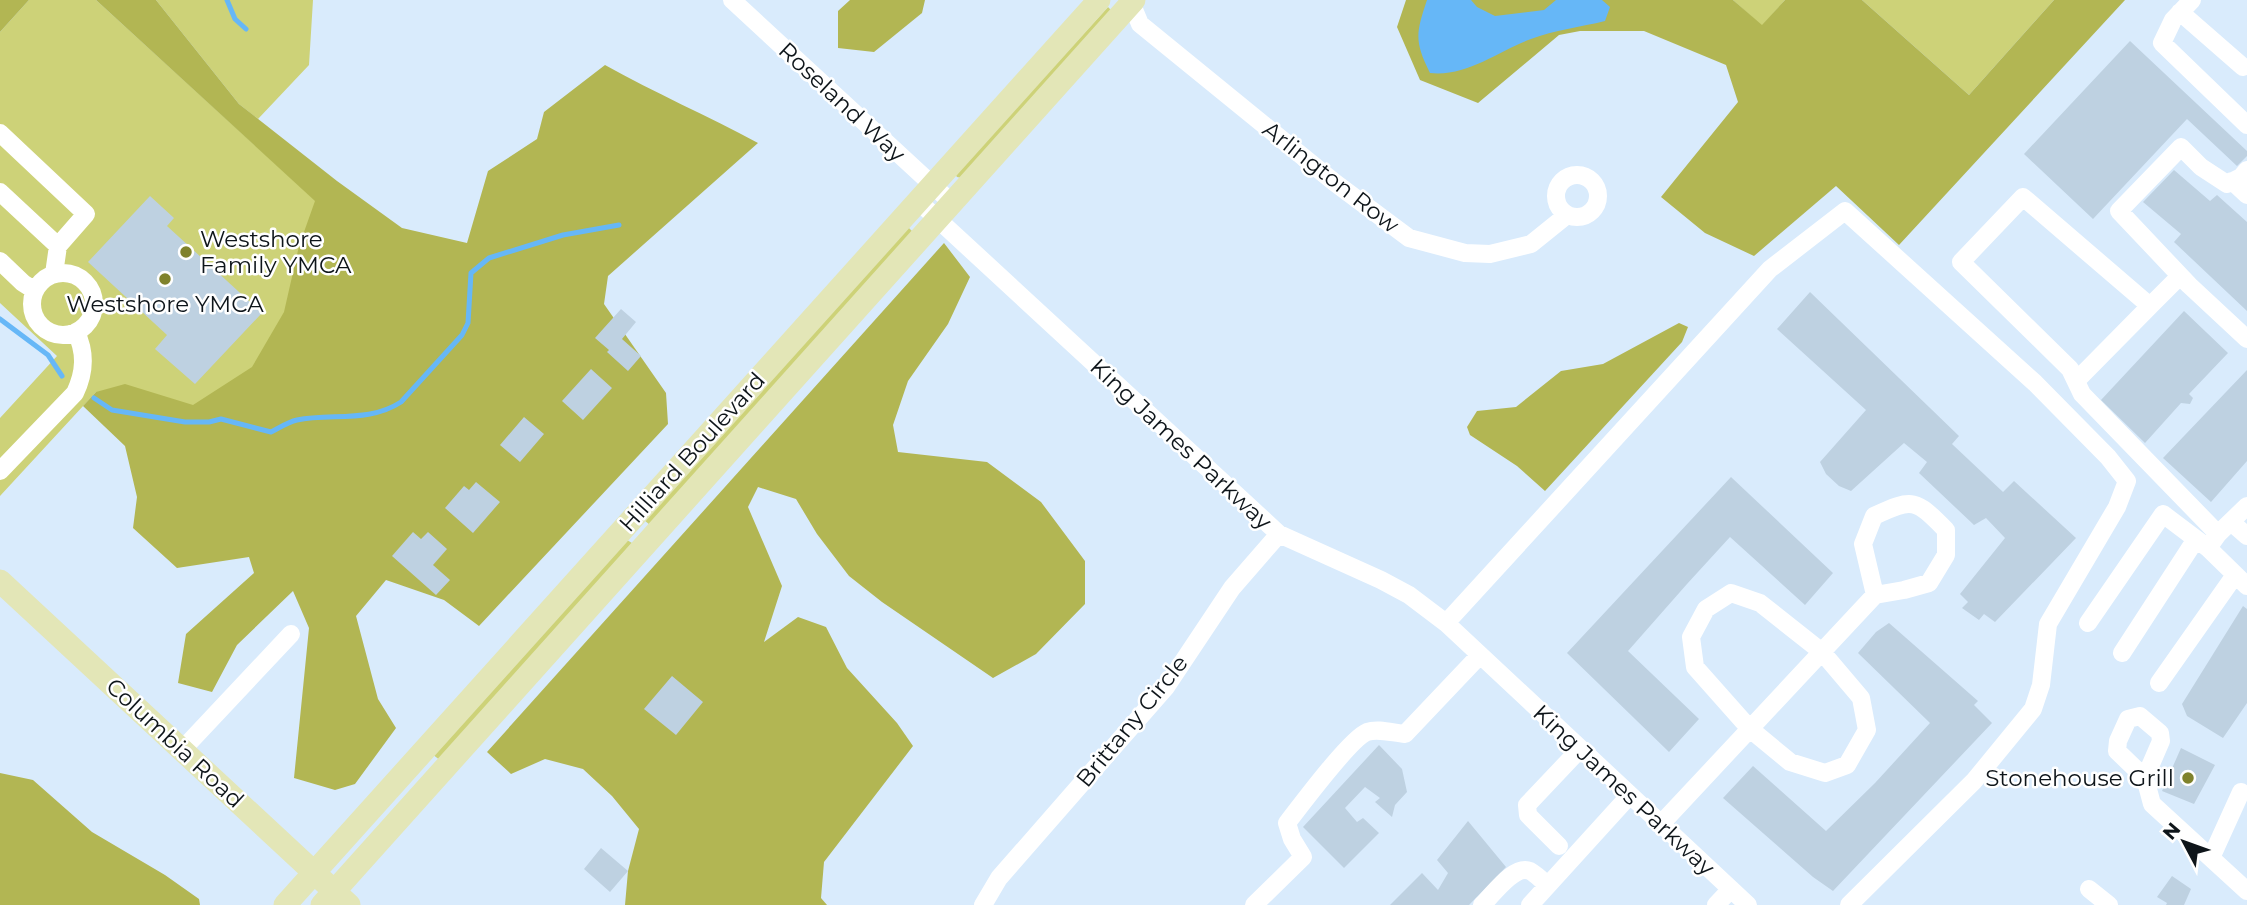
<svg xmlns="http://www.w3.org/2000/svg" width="2247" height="905" viewBox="0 0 2247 905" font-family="Montserrat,sans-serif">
  <rect width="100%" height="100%" fill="#d9ebfc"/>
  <!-- green -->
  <path fill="#cdd278" d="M29 0H96L431 306 237 519 96 392 0 496V418L57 356 0 303V32Z
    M156 0H313L309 65 258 119 239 104Z
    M1733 0H1785L1762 26Z
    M1862 0H2054L1969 95Z
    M1108 7 1111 10 962 178 957 177 955 174Z
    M908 227 913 232 650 525 644 520Z
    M627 540 632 543 441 761 432 754Z"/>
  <!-- forest -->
  <path fill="#b2b653" d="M0 0H29L0 32Z
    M96 0H156L239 104 337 181 402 228 467 243 488 171 537 139 544 112 605 65C655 93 708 116 758 143L608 276 604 304 666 393 668 424 479 626 444 600 386 580 356 616 378 699 396 728 355 784 335 790 294 778 309 628 293 591 237 645 212 692 178 683 186 634 254 573 249 557 177 568 133 528 137 497 125 446 83 406 96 392 125 384 193 405 252 367 284 312 299 246 315 201Z
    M850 0H925L922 13 874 52 838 48V11Z
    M1406 0H1733L1762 25 1785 0H1862L1969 95 2054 0H2125L1899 245 1836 186 1754 256 1705 233 1661 197 1738 102 1726 65 1644 31H1580L1559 35 1478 103 1420 80 1397 27Z
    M944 243 970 277 948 324 908 381 893 425 898 452 987 462 1041 502 1085 561V604L1036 654 993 678 882 602 849 576 817 534 796 499 758 487 748 507 782 586 764 642 798 617 826 627 847 668 897 723 913 746 824 862 821 898 827 905H625L628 871 639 829 612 796 583 769 545 759 511 774 487 752Z
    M1679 323 1688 327 1682 342 1545 491 1517 466 1470 435 1467 427 1477 411 1516 407 1561 371 1603 364Z
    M0 773 33 780 92 832 165 875 199 899 200 905H0Z"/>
  <!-- water -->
  <path fill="#66b7f7" d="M1427 0H1471L1477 7 1495 16 1544 10 1556 0H1602L1610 7 1605 21C1581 27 1554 30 1531 39 1498 51 1467 77 1430 73 1414 41 1416 33 1427 0Z"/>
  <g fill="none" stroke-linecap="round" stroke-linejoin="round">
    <!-- stream -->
    <path stroke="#66b7f7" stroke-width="5" d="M227 0 235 19 246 29
      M0 319 48 355 62 376
      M94 398 112 410 185 422H209L221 419 271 432C279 428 288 422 297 420 332 413 369 423 401 402L462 335 468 323 471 273 489 258 563 235 619 225"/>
  </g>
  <!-- building -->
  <path fill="#bed1e1" d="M2130 41 2247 151V156L2237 166 2187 119 2093 219 2024 154Z
    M2174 170 2210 201 2217 195 2247 222V311L2174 242 2181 234 2143 202Z
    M150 196 174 218 167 226 262 313 195 384 155 349 167 335 88 262Z
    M1810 292 1959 436 1952 444 2003 492 2014 481 2076 538 1995 622 1984 614 1979 620 1962 608 1968 602 1960 594 2005 538 1986 518 1974 525 1919 473 1927 462 1904 443 1851 491 1839 486 1826 474 1820 462 1866 410 1777 329Z
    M621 309 636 322 622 339 641 356 628 371 607 352 609 350 595 338Z
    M2184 311 2228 353 2189 394 2193 398 2190 404 2181 403 2145 443 2101 400Z
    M591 369 612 388 583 420 562 401Z
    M2247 370V461L2211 502 2163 458Z
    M524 417 544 434 520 462 500 445Z
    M1731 477 1833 573 1805 605 1730 537 1687 584 1628 651 1699 719 1669 752 1567 653Z
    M476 482 500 502 473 533 445 508 464 486 469 490Z
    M413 532 421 539 428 532 447 549 433 565 450 580 436 595 392 556Z
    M2243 606 2247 609V703L2223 738 2187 716 2182 704Z
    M1889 623 1978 701 1974 705 1992 723 1833 891 1813 877 1723 798 1753 766 1826 831 1875 783 1930 723 1858 653 1876 632Z
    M672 676 703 702 676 735 644 709Z
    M1379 745 1402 769 1407 792 1395 805 1392 817 1375 802 1380 798 1365 787 1345 808 1357 822 1363 818 1379 833 1344 868 1303 827Z
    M2181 748 2215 765 2194 804 2162 791Z
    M1468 821 1506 867 1469 905H1390L1422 873 1438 890 1448 873 1437 860Z
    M601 848 628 871 610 892 584 869Z
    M2172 876 2191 889 2184 905H2166L2167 903 2157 897Z"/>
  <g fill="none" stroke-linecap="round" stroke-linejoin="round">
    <!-- minor -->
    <path stroke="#fff" stroke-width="18" d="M732 0 952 203
      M1130 0 1140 24 1334 182 1409 238 1465 253 1490 254 1531 244 1567 215
      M2192 0 2173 20 2162 43 2247 125
      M2180 12 2243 67
      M0 133 86 214 58 246 54 274
      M2247 170 2241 177 2227 184 2201 167 2181 147 2119 211 2189 285 2247 339
      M1556 196a21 21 0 1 1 42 0a21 21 0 1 1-42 0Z
      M2232 181 2247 195
      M0 192 58 246
      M918 201 1279 534 1381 580 1409 595 1446 623 1748 905
      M0 261 23 283 34 290
      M32 304a31 31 0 1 1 62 0a31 31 0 1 1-62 0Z
      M2180 276 2150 306 2023 197 1961 262 2070 369 2082 394 2218 534
      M2076 381 2150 306
      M0 471 75 393C85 372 86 353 76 332
      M2247 506 2218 534 2208 548 2247 586
      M2231 522 2247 536
      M1731 593 1760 603 1822 652 1861 698 1867 730 1847 765 1825 773 1790 762 1750 729 1695 667 1691 637 1706 609Z
      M1446 623 1770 269 1845 211 2035 383 2108 457 2127 481 2117 507 2048 624 2041 685 2033 709 1974 781 1849 905
      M2088 623 2163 514 2208 548
      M2122 653 2196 539
      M2159 683 2235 575
      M182 750 291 634
      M2145 778 2161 741 2160 733 2140 716 2128 719 2118 741 2117 751 2145 778 2152 804 2247 891
      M1660 825 1875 595 1904 590 1929 583 1946 555V530C1916 500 1914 497 1874 516L1863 544 1875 595
      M1559 846 1528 815 1527 805 1580 749
      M2211 858 2241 792
      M2089 889 2109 905
      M983 905 999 878 1166 687 1232 588 1279 534
      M1254 905 1303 857 1292 839 1287 823C1301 805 1350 739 1367 732 1378 728 1393 733 1405 734L1480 655
      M1482 905C1493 895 1514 864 1530 871 1536 874 1542 881 1548 885
      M1530 905 1630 795
      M1716 905 1731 889"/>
    <!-- major -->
    <path stroke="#e3e6b7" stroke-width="23" d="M0 581 349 905
      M285 905 1099 0
      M322 905 1134 0"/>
  </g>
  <!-- markers -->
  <g fill="#7f822c" stroke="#fff" stroke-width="2.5">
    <circle cx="186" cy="252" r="7"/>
    <circle cx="165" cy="279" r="7"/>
    <circle cx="2188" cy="778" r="7"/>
  </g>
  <g text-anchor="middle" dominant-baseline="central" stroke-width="5" stroke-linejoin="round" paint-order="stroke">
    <!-- street labels -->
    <g font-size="23" fill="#0e151a" stroke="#fff">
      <text transform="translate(842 102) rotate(43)">Roseland Way</text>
      <text transform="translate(1331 177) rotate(38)">Arlington Row</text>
      <text transform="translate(1181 444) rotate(43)">King James Parkway</text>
      <text transform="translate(692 452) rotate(-48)">Hilliard Boulevard</text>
      <text transform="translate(1132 721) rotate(-51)">Brittany Circle</text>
      <text transform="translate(175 743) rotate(43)">Columbia Road</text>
      <text transform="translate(1624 790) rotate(43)">King James Parkway</text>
    </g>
    <!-- poi labels -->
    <g font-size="23" fill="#0e151a" stroke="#fff" text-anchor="start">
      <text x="200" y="239">Westshore<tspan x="200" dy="26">Family YMCA</tspan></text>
      <text x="165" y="304" text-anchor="middle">Westshore YMCA</text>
      <text x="2174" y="778" text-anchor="end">Stonehouse Grill</text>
    </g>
  </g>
  <!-- north arrow -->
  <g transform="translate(2184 842) rotate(311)" stroke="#ffffff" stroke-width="5" paint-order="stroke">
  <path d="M0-5L12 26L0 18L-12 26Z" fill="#0e151a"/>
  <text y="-10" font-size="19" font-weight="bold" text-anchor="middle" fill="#0e151a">N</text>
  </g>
</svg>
